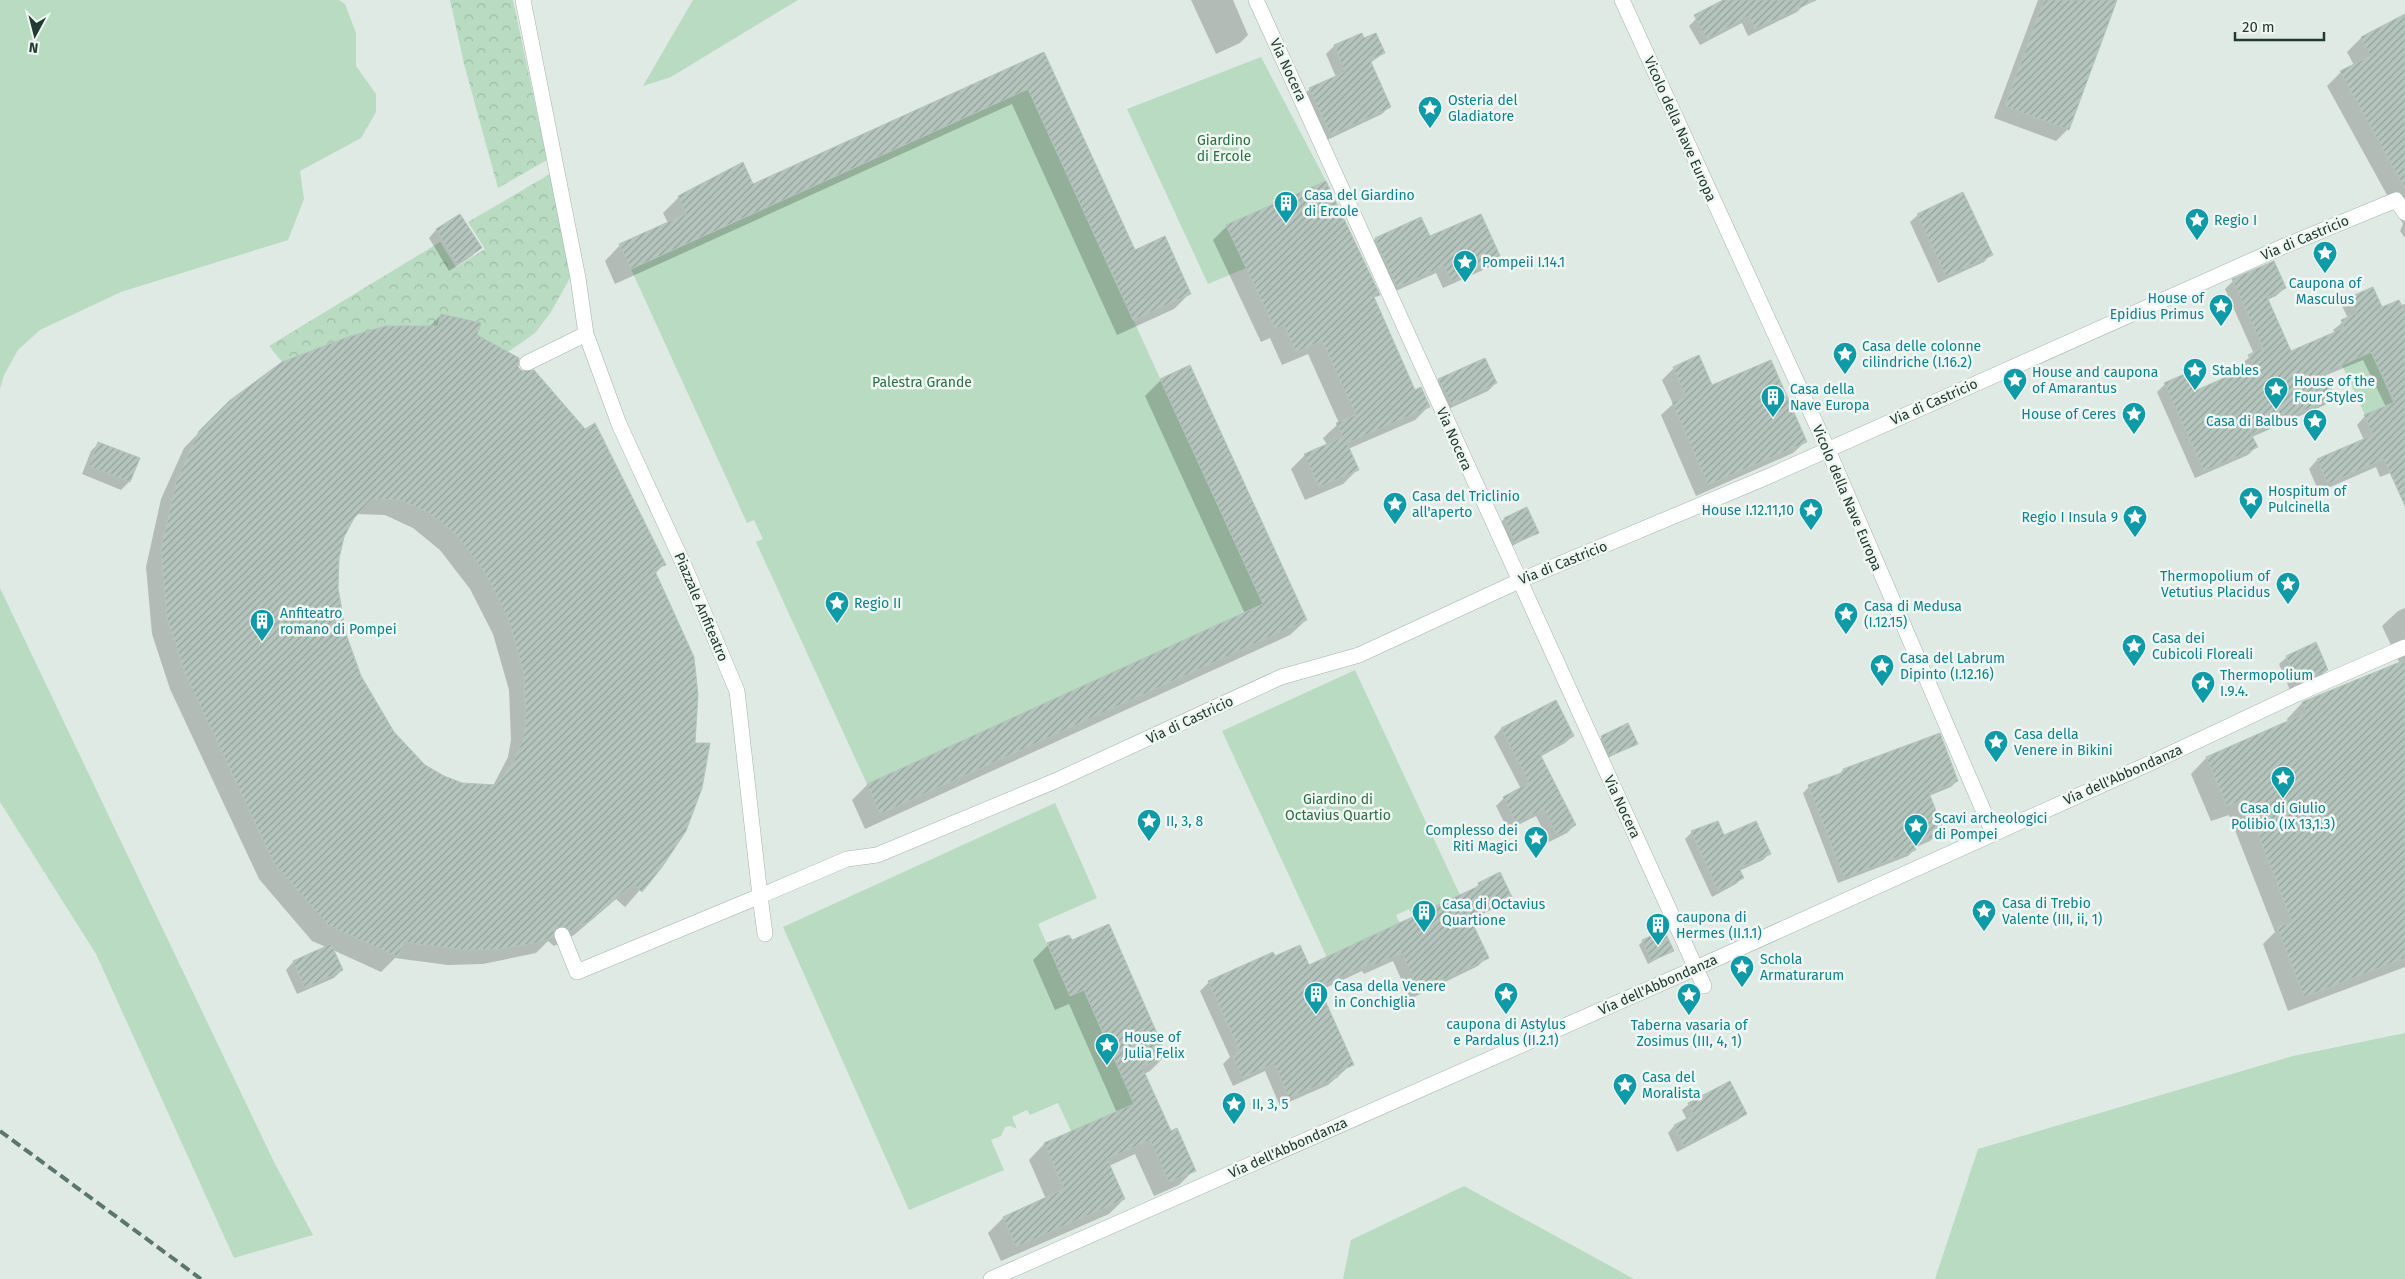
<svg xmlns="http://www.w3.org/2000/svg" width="2405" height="1279" viewBox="0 0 2405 1279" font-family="'Fira Sans',sans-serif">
  <defs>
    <pattern id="forest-crowns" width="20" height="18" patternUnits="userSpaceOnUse" patternTransform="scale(1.25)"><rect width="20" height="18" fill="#b8dbc1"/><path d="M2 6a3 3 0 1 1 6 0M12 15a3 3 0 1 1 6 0" fill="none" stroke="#9ebda6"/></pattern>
    <pattern id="building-hatch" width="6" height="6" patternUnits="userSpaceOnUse" patternTransform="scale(1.25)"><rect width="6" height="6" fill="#b5c5be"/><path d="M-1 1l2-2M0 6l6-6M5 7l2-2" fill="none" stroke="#93a19b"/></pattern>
  </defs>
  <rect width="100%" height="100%" fill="#e0eae5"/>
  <!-- green -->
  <path fill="#b8dbc1" d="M0 0H339L345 4 356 33V66L376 94V112L361 138 300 171 304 199 288 240 121 292 40 330 18 350 4 375 0 389Z
    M693 0H798L671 77 643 86Z
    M1261 57 1326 181 1227 225 1246 268 1208 284 1127 109Z
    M1028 89 1263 604 867 784 756 542 763 539 754 520 747 523 631 269Z
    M2371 352 2393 402 2365 415 2342 365Z
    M0 588 274 1162 313 1235 234 1258 96 954 0 802Z
    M1355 670 1460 895 1416 922 1409 909 1396 915 1402 928 1337 979 1222 731Z
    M1055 803 1097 898 1038 924 1070 996 1084 990 1144 1126 1071 1131 1058 1103 1030 1115 1027 1110 1012 1117 1017 1129 1010 1126 1005 1127 1001 1136 991 1140 1004 1170 909 1210 783 927Z
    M2405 1033V1279H1935L1978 1149 2293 1056Z
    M1464 1186 1634 1279H1343L1351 1240Z"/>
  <!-- forest -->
  <path fill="url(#forest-crowns)" d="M450 0H513L547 160 498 188 464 64Z
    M550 174 571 276 551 312 535 333 508 352 477 335 481 323 441 314 438 326H386L348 337 282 362 269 346 440 242 456 267 485 249 468 222Z"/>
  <!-- shadow -->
  <path fill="#0003" fill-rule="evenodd" d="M1191 0H1233L1248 35 1240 43 1216 54Z
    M1735 0H1804V5L1797 12 1748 36 1742 23 1700 45 1689 26 1696 19Z
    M2038 0H2116L2068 129 2056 141 1994 118Z
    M2405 16V238L2400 231 2403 224 2327 86 2341 72 2354 65 2347 52 2361 38Z
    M1361 34 1363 40 1384 53 1370 63 1390 106 1382 114 1323 142 1302 96 1310 89 1336 77 1326 54 1334 46Z
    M1043 53 1134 252 1189 294 1174 309 1117 335 1012 104 615 284 605 261 620 245 668 223 663 213 679 197 752 185Z
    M1918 215 1991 254 1984 262 1938 283 1910 222Z
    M460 216 480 248 472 256 449 271 429 238 436 230Z
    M1421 219 1430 238 1499 258 1492 266 1443 288 1436 273 1389 294 1367 247 1375 239Z
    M1227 226 1378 295 1373 299 1414 391 1429 406 1415 420 1348 449 1357 470 1343 484 1305 500 1291 469 1305 455 1327 445 1323 438 1339 423 1308 354 1282 365 1270 338 1261 342 1213 240Z
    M2233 281 2285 288 2276 296 2267 300 2290 353 2335 333 2333 330 2348 318 2342 306 2351 298 2381 309 2405 304V467L2380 477 2376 467 2319 492 2309 469 2317 460 2364 440 2357 425 2365 416 2386 407 2363 360 2324 376 2334 396 2325 405 2252 437 2256 447 2248 455 2195 478 2157 392 2165 384 2196 392 2244 371 2241 364 2254 354 2225 289Z
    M441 315 475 336 517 367 664 564 655 574 661 866 625 907 616 899 574 935 554 946 548 941 536 953 483 964 448 965 395 958 381 972 333 950 342 970 334 978 297 994 286 970 293 962 326 947 312 941 259 879 170 689 152 634 146 567 161 499 184 448 229 402 429 327ZM356 514 385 515 413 528 440 550 470 589 493 634 509 690 511 740 508 757 493 786 461 784 443 777 425 766 393 733 359 676 344 634 337 589 338 558 343 536Z
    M1674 368 1711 387 1805 442 1793 453 1696 496 1661 415 1673 404 1662 380Z
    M1161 380 1306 620 1290 635 865 829 852 800 867 785 1245 614 1145 396Z
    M1439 380 1496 383 1488 391 1444 411 1431 388Z
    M99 443 129 482 121 490 82 474 91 451Z
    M1504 519 1537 533 1512 546 1501 522Z
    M2405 608V967L2288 1011 2263 944 2275 932 2229 815 2211 821 2191 774 2206 758 2288 722 2287 719 2302 703 2400 664 2382 626 2398 611Z
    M2287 657 2327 670 2319 678 2290 690 2279 664Z
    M1555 701 1573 736 1565 743 1540 757 1575 825 1567 833 1549 842 1536 816 1508 830 1496 806 1504 798 1521 789 1494 737 1501 729Z
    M1627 725 1636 743 1606 759 1598 740Z
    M1939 735 1957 781 1951 787 1929 796 1941 826 1935 831 1936 835 1930 841 1914 848V850L1908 856 1838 883 1803 793 1809 787 1839 775 1843 770Z
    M1692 832 1724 837 1769 854 1763 860 1739 871 1742 878 1736 884 1712 897 1685 839Z
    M1479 884 1510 897 1501 905 1470 920 1487 957 1478 966 1410 999 1393 961 1364 974 1362 971 1319 991 1352 1064 1328 1085 1280 1106 1265 1071 1233 1086 1223 1064 1230 1057 1200 991 1209 982 1274 958 1309 967 1471 892Z
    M1643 941 1672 951 1648 964 1639 945Z
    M1048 945 1165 1056 1150 1071 1144 1074 1170 1132 1194 1170 1179 1185 1154 1196 1135 1154 1109 1166 1124 1199 1109 1214 1001 1261 988 1233 1003 1218 1046 1199 1029 1160 1044 1144 1117 1113 1069 1004 1055 1010 1033 960Z
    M1689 1104 1745 1114 1738 1120 1677 1152 1668 1133 1674 1126 1687 1120 1682 1110Z"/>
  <!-- building -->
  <path fill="url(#building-hatch)" stroke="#b2c4bc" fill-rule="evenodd" d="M1723 0H1816L1755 29 1749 16 1707 39 1694 15Z
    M2044 0H2117L2069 130 2005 106Z
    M2405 14V189L2340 71 2370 56 2361 37Z
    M1362 33 1364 38 1376 33 1385 53 1370 60 1391 107 1331 135 1309 88 1345 72 1334 45Z
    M1044 52 1135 250 1165 236 1191 294 1133 320 1028 89 631 269 619 244 686 214 678 196 743 162 753 184Z
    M1326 181 1380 295 1374 297 1415 390 1421 387 1430 407 1347 443 1359 470 1319 487 1304 454 1343 437 1336 423 1356 415 1322 341 1296 352 1284 325 1275 329 1226 225Z
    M1963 192 1993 255 1946 276 1917 214Z
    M460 214 482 248 457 264 436 229Z
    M1481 214 1501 258 1451 281 1444 266 1397 287 1375 238 1421 217 1430 236Z
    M2274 261 2286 288 2267 297 2291 351 2344 328 2341 320 2357 313 2350 297 2373 287 2382 307 2399 300 2405 313V506L2384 459 2328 484 2317 459 2373 435 2364 415 2395 402 2371 352 2324 373 2335 397 2251 434 2258 447 2204 471 2164 383 2189 372 2197 390 2253 365 2248 355 2263 348 2232 279Z
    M441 314 481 323 477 335 519 358 518 367 522 371 534 370 585 429 595 423 666 565 654 569 694 657 698 695 695 743H710L702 788 686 831 662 867 642 892 633 884 591 920 570 931 564 926 558 927 554 930 553 938 536 943 499 949 464 950 404 942 398 957 328 925 274 863 185 673 167 618 161 550 176 482 199 431 229 401 282 362 348 337 386 326H438ZM372 499 401 500 429 513 456 534 486 574 508 618 524 674 526 723 523 740 513 763 496 785 462 783 444 776 425 765 394 732 361 676 346 634 338 588 339 558 344 537 354 518Z
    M1699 355 1712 385 1771 360 1807 442 1708 485 1672 402 1686 397 1673 367Z
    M1485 358 1497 383 1452 404 1438 379Z
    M1190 365 1307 620 880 814 867 784 1263 604 1160 379Z
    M98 442 140 458 130 482 89 466Z
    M1527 507 1539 533 1515 543 1504 518Z
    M2316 642 2328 670 2298 683 2286 656Z
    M2405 660V958L2304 997 2277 927 2292 922 2245 800 2227 806 2206 757 2306 713 2302 702Z
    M1556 700 1574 736 1540 754 1576 825 1557 835 1544 809 1516 823 1503 797 1529 783 1501 728Z
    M1628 723 1638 744 1610 756 1601 736Z
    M1940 733 1958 781 1929 793 1942 826 1935 828 1938 835 1914 845 1916 850 1844 878 1808 785 1844 772 1843 769Z
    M1718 821 1724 835 1756 821 1771 854 1739 868 1744 878 1718 891 1691 831Z
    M1500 872 1512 897 1469 916 1489 958 1419 991 1402 953 1373 966 1371 963 1319 987 1354 1065 1336 1072 1338 1077 1289 1098 1274 1063 1242 1078 1232 1054 1240 1051 1208 981 1273 952 1275 956 1300 945 1309 965 1479 886 1478 883Z
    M1109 924 1167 1056 1142 1067 1171 1131 1177 1128 1196 1171 1169 1182 1150 1140 1107 1159 1125 1199 1016 1247 1003 1217 1064 1189 1044 1143 1134 1104 1084 990 1070 996 1047 943 1069 935 1072 940Z
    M1664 930 1674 951 1651 961 1642 940Z
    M331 944 343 970 305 988 293 961Z
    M1730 1081 1747 1114 1684 1146 1674 1125 1694 1115 1688 1103Z"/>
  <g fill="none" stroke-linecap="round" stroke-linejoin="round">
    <defs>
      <path id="street" d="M523 0 578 278 586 334 619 424 683 563 737 691 760 896 577 972 562 935
        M1256 0 1704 986
        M1622 0 1828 450 1993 833
        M527 363 586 334
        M765 934 760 896 847 859 877 855 1055 781 1281 677 1359 655 1519 581 1767 477 2282 247 2396 200 2405 213
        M991 1279 1696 968 2144 766 2297 694 2405 647"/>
    </defs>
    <!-- street casing -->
    <use href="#street" stroke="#a3b2ac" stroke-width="16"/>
    <!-- street -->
    <use href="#street" stroke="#fff" stroke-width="15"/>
    <!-- rail -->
    <path stroke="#5b766e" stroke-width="4" stroke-dasharray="10 5" stroke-linecap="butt" d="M0 1131 201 1279"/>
  </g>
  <!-- icons -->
  <defs>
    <symbol id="sight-pin" viewBox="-11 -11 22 30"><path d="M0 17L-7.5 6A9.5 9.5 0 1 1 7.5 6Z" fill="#0f9aa8" stroke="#f0f7f3"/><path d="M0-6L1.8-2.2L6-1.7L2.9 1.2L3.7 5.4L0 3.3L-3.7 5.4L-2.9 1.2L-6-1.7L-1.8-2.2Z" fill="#fff"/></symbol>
    <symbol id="building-pin" viewBox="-11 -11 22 30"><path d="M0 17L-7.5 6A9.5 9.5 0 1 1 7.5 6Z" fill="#0f9aa8" stroke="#f0f7f3"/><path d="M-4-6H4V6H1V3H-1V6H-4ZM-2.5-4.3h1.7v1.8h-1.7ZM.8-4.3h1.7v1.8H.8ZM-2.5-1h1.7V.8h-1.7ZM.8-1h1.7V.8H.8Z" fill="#fff"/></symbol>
  </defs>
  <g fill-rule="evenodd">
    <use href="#sight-pin" x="1416" y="94" width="28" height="38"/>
    <use href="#building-pin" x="1272" y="189" width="28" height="38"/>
    <use href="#sight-pin" x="2183" y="206" width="28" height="38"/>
    <use href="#sight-pin" x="2311" y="239" width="28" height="38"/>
    <use href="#sight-pin" x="1451" y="248" width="28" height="38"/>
    <use href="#sight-pin" x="2207" y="292" width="28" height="38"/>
    <use href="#sight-pin" x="1831" y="340" width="28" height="38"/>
    <use href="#sight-pin" x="2181" y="356" width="28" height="38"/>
    <use href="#sight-pin" x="2001" y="366" width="28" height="38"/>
    <use href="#sight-pin" x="2262" y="375" width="28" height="38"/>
    <use href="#building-pin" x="1759" y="383" width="28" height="38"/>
    <use href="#sight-pin" x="2120" y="400" width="28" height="38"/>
    <use href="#sight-pin" x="2301" y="407" width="28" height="38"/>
    <use href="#sight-pin" x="2237" y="485" width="28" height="38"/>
    <use href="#sight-pin" x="1381" y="490" width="28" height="38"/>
    <use href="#sight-pin" x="1797" y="496" width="28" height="38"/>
    <use href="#sight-pin" x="2121" y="503" width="28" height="38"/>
    <use href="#sight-pin" x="2274" y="570" width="28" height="38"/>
    <use href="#sight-pin" x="823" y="589" width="28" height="38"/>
    <use href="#sight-pin" x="1832" y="600" width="28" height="38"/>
    <use href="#building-pin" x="248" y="607" width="28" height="38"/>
    <use href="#sight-pin" x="2120" y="632" width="28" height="38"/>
    <use href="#sight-pin" x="1868" y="652" width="28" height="38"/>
    <use href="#sight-pin" x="2189" y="669" width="28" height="38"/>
    <use href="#sight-pin" x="1982" y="728" width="28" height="38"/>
    <use href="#sight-pin" x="2269" y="764" width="28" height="38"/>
    <use href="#sight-pin" x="1135" y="807" width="28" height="38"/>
    <use href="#sight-pin" x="1902" y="812" width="28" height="38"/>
    <use href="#sight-pin" x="1522" y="824" width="28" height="38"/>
    <use href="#sight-pin" x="1970" y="897" width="28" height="38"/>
    <use href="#building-pin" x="1410" y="898" width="28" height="38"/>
    <use href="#building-pin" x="1644" y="911" width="28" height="38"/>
    <use href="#sight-pin" x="1728" y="953" width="28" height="38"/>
    <use href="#building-pin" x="1302" y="980" width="28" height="38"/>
    <use href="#sight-pin" x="1492" y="980" width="28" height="38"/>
    <use href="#sight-pin" x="1675" y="981" width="28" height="38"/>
    <use href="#sight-pin" x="1093" y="1031" width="28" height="38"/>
    <use href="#sight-pin" x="1611" y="1071" width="28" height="38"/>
    <use href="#sight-pin" x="1220" y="1090" width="28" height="38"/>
  </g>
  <g text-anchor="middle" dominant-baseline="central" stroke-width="5" stroke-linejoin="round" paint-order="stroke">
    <!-- street labels -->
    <g font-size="14" fill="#213a32" stroke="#f0f7f3">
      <text transform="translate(1288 70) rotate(65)">Via Nocera</text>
      <text transform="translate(1680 129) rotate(66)">Vicolo della Nave Europa</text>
      <text transform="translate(2305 238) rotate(-23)">Via di Castricio</text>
      <text transform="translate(1934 402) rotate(-24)">Via di Castricio</text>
      <text transform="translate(1454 439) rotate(66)">Via Nocera</text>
      <text transform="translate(1847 498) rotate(67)">Vicolo della Nave Europa</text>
      <text transform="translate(1563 563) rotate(-22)">Via di Castricio</text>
      <text transform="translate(701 607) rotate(67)">Piazzale Anfiteatro</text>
      <text transform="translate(1190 720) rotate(-25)">Via di Castricio</text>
      <text transform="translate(2123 775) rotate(-24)">Via dell'Abbondanza</text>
      <text transform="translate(1622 807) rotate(65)">Via Nocera</text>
      <text transform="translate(1658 985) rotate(-24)">Via dell'Abbondanza</text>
      <text transform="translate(1288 1148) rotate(-24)">Via dell'Abbondanza</text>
    </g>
    <!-- culture labels -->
    <g font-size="14" fill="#0d838f" stroke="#f0f7f3" text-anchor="start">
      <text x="1448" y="100">Osteria del<tspan x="1448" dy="16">Gladiatore</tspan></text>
      <text x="1304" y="195">Casa del Giardino<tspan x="1304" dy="16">di Ercole</tspan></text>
      <text x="2214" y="220">Regio I</text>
      <text x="1482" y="262">Pompeii I.14.1</text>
      <text x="2325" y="283" text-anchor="middle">Caupona of<tspan x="2325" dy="16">Masculus</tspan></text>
      <text x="2204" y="298" text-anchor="end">House of<tspan x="2204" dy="16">Epidius Primus</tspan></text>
      <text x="1862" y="346">Casa delle colonne<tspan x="1862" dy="16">cilindriche (I.16.2)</tspan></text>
      <text x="2212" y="370">Stables</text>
      <text x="2032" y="372">House and caupona<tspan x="2032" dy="16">of Amarantus</tspan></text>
      <text x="2294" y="381">House of the<tspan x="2294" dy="16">Four Styles</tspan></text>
      <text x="1790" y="389">Casa della<tspan x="1790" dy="16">Nave Europa</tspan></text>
      <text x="2116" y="414" text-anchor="end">House of Ceres</text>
      <text x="2298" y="421" text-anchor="end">Casa di Balbus</text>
      <text x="2268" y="491">Hospitum of<tspan x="2268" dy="16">Pulcinella</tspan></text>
      <text x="1412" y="496">Casa del Triclinio<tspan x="1412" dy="16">all'aperto</tspan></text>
      <text x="1794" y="510" text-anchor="end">House I.12.11,10</text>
      <text x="2118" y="517" text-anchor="end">Regio I Insula 9</text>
      <text x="2270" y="576" text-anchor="end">Thermopolium of<tspan x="2270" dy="16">Vetutius Placidus</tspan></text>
      <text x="854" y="603">Regio II</text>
      <text x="1864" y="606">Casa di Medusa<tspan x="1864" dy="16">(I.12.15)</tspan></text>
      <text x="280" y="613">Anfiteatro<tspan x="280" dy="16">romano di Pompei</tspan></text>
      <text x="2152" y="638">Casa dei<tspan x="2152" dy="16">Cubicoli Floreali</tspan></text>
      <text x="1900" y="658">Casa del Labrum<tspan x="1900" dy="16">Dipinto (I.12.16)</tspan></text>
      <text x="2220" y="675">Thermopolium<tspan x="2220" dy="16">I.9.4.</tspan></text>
      <text x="2014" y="734">Casa della<tspan x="2014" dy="16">Venere in Bikini</tspan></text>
      <text x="2283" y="808" text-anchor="middle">Casa di Giulio<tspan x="2283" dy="16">Polibio (IX 13,1.3)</tspan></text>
      <text x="1934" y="818">Scavi archeologici<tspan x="1934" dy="16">di Pompei</tspan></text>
      <text x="1166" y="821">II, 3, 8</text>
      <text x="1518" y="830" text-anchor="end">Complesso dei<tspan x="1518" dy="16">Riti Magici</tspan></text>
      <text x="2002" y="903">Casa di Trebio<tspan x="2002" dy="16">Valente (III, ii, 1)</tspan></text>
      <text x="1442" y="904">Casa di Octavius<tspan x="1442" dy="16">Quartione</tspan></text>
      <text x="1676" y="917">caupona di<tspan x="1676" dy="16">Hermes (II.1.1)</tspan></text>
      <text x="1760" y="959">Schola<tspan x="1760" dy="16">Armaturarum</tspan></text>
      <text x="1334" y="986">Casa della Venere<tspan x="1334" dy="16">in Conchiglia</tspan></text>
      <text x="1506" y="1024" text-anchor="middle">caupona di Astylus<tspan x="1506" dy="16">e Pardalus (II.2.1)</tspan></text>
      <text x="1689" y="1025" text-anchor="middle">Taberna vasaria of<tspan x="1689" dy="16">Zosimus (III, 4, 1)</tspan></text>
      <text x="1124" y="1037">House of<tspan x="1124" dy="16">Julia Felix</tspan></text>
      <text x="1642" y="1077">Casa del<tspan x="1642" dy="16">Moralista</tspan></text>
      <text x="1252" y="1104">II, 3, 5</text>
    </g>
    <!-- park labels -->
    <g font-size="14" fill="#2c7044" stroke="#f0f7f3">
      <text x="1224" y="140">Giardino<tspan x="1224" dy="16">di Ercole</tspan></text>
      <text x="922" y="382">Palestra Grande</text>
      <text x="1338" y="799">Giardino di<tspan x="1338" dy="16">Octavius Quartio</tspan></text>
    </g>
  </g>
  <!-- north arrow -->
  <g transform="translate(35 35) rotate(187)" stroke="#f0f7f3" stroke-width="4" paint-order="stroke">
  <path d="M0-4L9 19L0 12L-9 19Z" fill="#213a32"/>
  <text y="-8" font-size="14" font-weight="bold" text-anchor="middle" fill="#213a32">N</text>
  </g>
  <!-- scale -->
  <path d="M2235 32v8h89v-8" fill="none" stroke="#213a32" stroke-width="2.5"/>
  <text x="2242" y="32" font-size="15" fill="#213a32" stroke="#f0f7f3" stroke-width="4" paint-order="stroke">20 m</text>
</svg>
